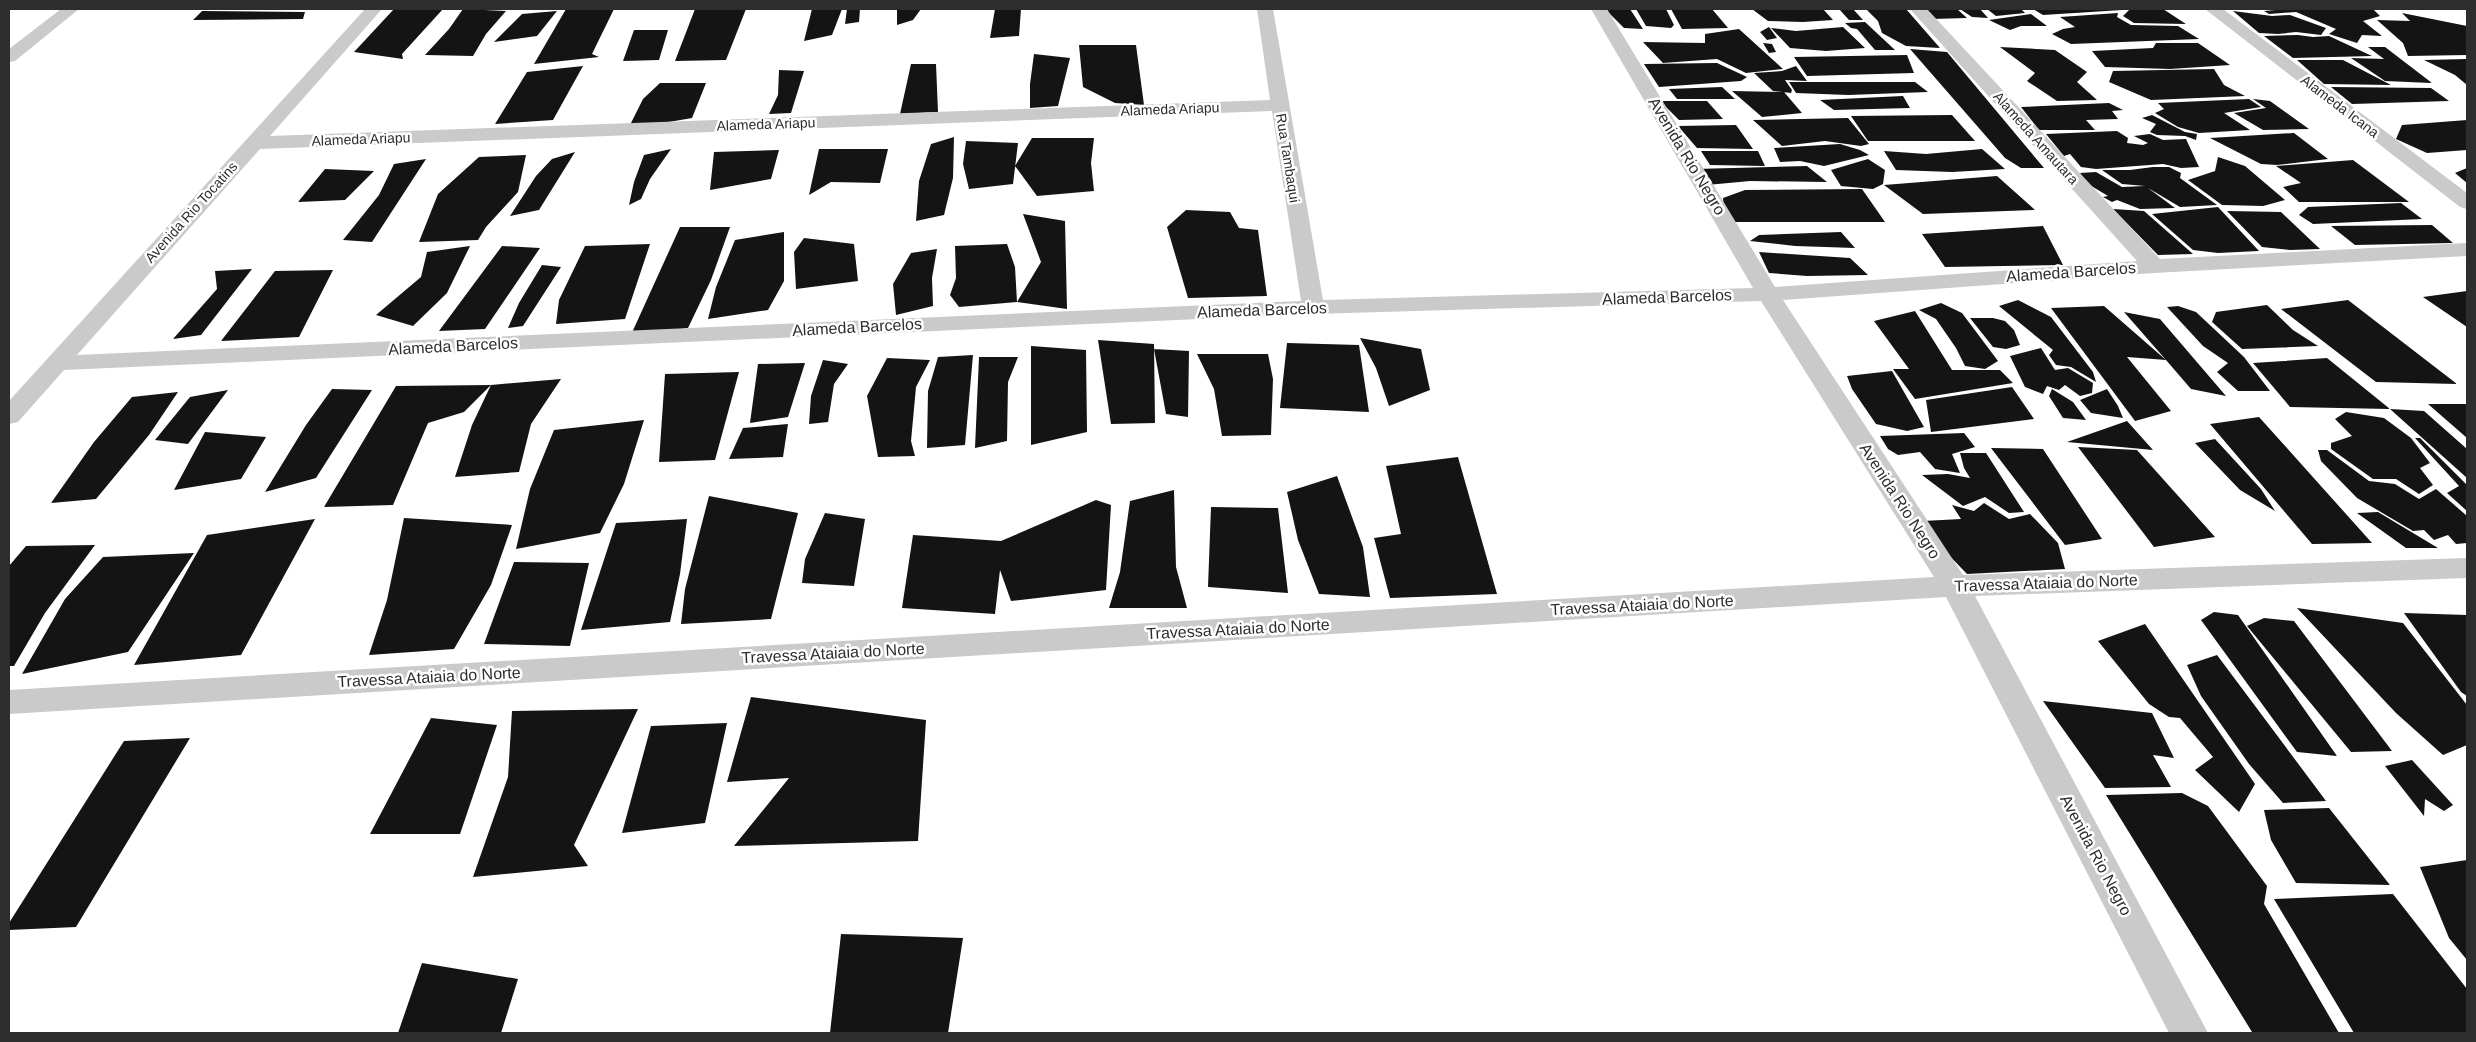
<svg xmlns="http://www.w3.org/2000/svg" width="2476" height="1042" viewBox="0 0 2476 1042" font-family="Arial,sans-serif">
  <rect width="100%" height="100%" fill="#fff"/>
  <!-- building -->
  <path fill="#141414" d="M394 9H443L402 54 403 59 354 52Z
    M463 9 506 11 486 34 473 56 425 55 449 29Z
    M566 9H614L592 54 599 57 534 64Z
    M695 9H746L726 60 675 61Z
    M812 9H842L832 35 804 41Z
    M847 9H860L859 22 845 24Z
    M897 9H921L913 20 897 25Z
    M995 9H1021L1019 36 990 38Z
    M1605 9H1630L1643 29 1624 28Z
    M1636 9H1666L1674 25 1671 28 1646 26Z
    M1671 9H1712L1728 28 1682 29Z
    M1752 9H1823L1833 20 1803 22 1768 21Z
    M1839 9H1853L1863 20H1849Z
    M1866 9H1906L1940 48 1906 46 1882 33 1878 21Z
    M1924 9H1957L1967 18 1932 19Z
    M1960 9H1980L1988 18 1972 17Z
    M1987 9H2021L2025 13 1996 16Z
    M2033 9H2122V10L2043 15Z
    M2130 9H2163L2186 24 2134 23 2123 16Z
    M2287 9H2373L2380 16 2363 21 2382 36 2362 35 2357 43 2329 34 2336 29 2296 12 2269 14 2264 11Z
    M202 11 305 12 303 19 193 20Z
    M557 11 537 36 494 42 522 14Z
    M2233 11 2272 16 2290 15 2326 28 2321 35 2296 32 2278 34 2259 33Z
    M2118 13 2117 17 2131 25 2178 26 2199 39 2071 44 2052 34 2063 29 2075 27 2060 17Z
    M2402 13 2467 26V55L2408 56 2403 43 2377 20 2410 21Z
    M2031 14 2047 26H2021L2010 30 1989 20Z
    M1865 22 1895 50H1875L1857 29 1851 28 1845 23Z
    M1769 27 1777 38 1767 40 1760 32Z
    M1843 27 1865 48 1826 51 1790 48 1771 28 1796 31Z
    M1739 29 1783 69 1746 73 1717 59 1663 63 1643 42 1705 43V34Z
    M634 30H668L659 60 623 61Z
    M2298 35 2313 37 2329 36 2372 56 2293 58 2264 36Z
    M1763 43 1772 44 1776 52 1769 53Z
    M2156 43H2198L2230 65 2170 69 2105 67 2092 51 2153 48Z
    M1079 45H1136L1144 105 1115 103 1083 87Z
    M2000 47 2055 50 2087 72 2077 82 2097 100 2057 101 2027 81 2035 73Z
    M2368 47H2385L2432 83 2385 81 2351 58 2384 59Z
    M1910 49 1947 52 2044 168H2021L2005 158Z
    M1034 54 1070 58 1058 106 1030 108V84Z
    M1907 55 1914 73 1807 76 1794 57Z
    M2467 59V85L2455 75 2424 60Z
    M2297 60H2343L2391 85 2324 84Z
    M1717 63 1747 77 1741 81 1659 87 1644 64Z
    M911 64H936L938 112 900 114Z
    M583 66 553 120 495 124 527 72Z
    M1796 66 1807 81 1785 80 1792 90 1791 93 1773 91 1754 73 1782 71Z
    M2214 69 2224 85 2245 96 2151 100 2109 82 2113 71Z
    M779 70 804 71 791 113 769 114 778 95Z
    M1789 82H1915L1928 92 1848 95 1796 93Z
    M660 83H706L692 118 628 129 643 99Z
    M1722 87 1735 99H1677L1669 89Z
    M2331 87 2431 88 2449 101 2352 104Z
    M1732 91 1784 92 1802 113 1762 117Z
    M1903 96 1910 108 1834 110 1820 100Z
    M2249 99 2261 107 2224 113 2250 130 2199 133 2178 127 2155 113 2164 109 2158 103Z
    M2253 99 2270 101 2309 129 2263 130 2234 113 2266 108Z
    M1660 101H1707L1723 119 1679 120Z
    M2109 103 2123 110 2112 111 2118 119 2086 120 2095 130H2039L2021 107Z
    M1952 115 1975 141H1868L1851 116Z
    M2152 115 2185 132 2197 134 2196 140 2185 136 2157 135 2150 132 2156 124 2142 118Z
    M1848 118 1869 144 1861 146 1825 141 1782 146 1753 120Z
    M2467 120V150L2427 153 2396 139 2402 125Z
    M1736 125 1753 149 1697 148 1678 126Z
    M2117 131 2128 138 2127 143 2143 145 2148 143 2134 136 2150 134 2163 140 2186 139 2199 167 2181 168 2163 164 2096 169 2081 167 2070 154 2064 156 2046 134Z
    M2294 133 2328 159 2277 165 2261 164 2210 138Z
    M954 137 953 178 944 215 916 221 919 181 931 144Z
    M1032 138H1094L1091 163 1094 191 1037 196 1015 166Z
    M966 141 1018 143 1013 184 969 189 963 164Z
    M1840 144 1860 150 1869 155 1824 166 1800 161 1780 162 1774 148Z
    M671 149 650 179 641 199 629 205 634 182 644 155Z
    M819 149H888L880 183 831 182 809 195Z
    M1982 149 2005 169 1952 172 1896 170 1884 151 1926 154Z
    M779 150 771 179 710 190 714 152Z
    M1701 151H1758L1765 166 1710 165Z
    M575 152 539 210 510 216 536 176 552 159Z
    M526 155 518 192 486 227 478 240 419 242 438 194 479 157Z
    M2218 157 2245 166 2285 200 2263 206 2222 205 2188 180 2215 171Z
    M426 159 372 242 343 240 379 195 394 164Z
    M1868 159 1885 170 1883 184 1873 189 1841 186 1831 170Z
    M2353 160 2409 202H2299L2283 187 2301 183 2276 166Z
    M1807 166 1827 182 1750 181 1707 185 1695 169Z
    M2153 167H2169L2181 173 2180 178 2217 205 2180 207 2148 188 2175 208 2140 209 2117 200 2112 202 2103 197 2108 196 2088 184 2080 173 2096 172 2122 187 2145 186 2122 184 2102 170H2130Z
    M2467 168V183L2455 173Z
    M325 169 374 171 345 200 298 202Z
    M1997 176 2035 210 1923 214 1884 185Z
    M1862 189 1885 222H1725L1723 198 1745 190Z
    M2401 203 2422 219 2313 224 2299 215 2308 207Z
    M2218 207 2259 251 2218 253 2193 250 2152 214Z
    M2113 209 2144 211 2193 254 2158 255Z
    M1186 210 1230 212 1239 228 1258 230 1267 296 1188 298 1167 227Z
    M2227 211 2281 212 2320 249 2290 250 2262 247Z
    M1023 214 1065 221 1067 309 1017 302 1041 262Z
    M2432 225 2453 243 2355 245 2331 226Z
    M2043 226 2063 265 1945 267 1922 234Z
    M680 227H730L711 280 688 328 630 337Z
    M784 232V281L768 310 708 319 716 287 735 240Z
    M1841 232 1855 248 1795 246 1750 241 1759 235Z
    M804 238 854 244 858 281 796 289 794 252Z
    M650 244 625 319 556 324 559 300 585 246Z
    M1007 244 1015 267 1017 302 959 307 950 295 956 278 955 246Z
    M470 246 447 293 413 326 376 315 421 277 427 252Z
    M502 246 540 248 485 329 439 331Z
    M937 249 932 278 933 306 896 315 893 284 911 253Z
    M1759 252 1850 258 1868 275 1807 276 1769 273Z
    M542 265 561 267 523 326 508 328 519 303Z
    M252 269 201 335 173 339 217 289 215 271Z
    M333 270 299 337 221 341 275 271Z
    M2467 291V327L2423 297Z
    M2018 300 2051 317 2093 372 2096 382 2071 367 2056 365 2049 355 2053 350 1999 306Z
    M2348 300 2457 384 2376 382 2281 309Z
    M1941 303 1962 313 1998 361 1985 369 1965 366 1956 348 1936 319 1919 310Z
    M2267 305 2293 330 2318 346 2242 349 2212 322 2216 312Z
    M2104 306 2166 360 2124 312 2160 319 2226 396 2191 389 2166 360 2127 357 2171 411 2135 421 2051 308Z
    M2178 306 2196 312 2244 357 2270 391H2238L2217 372 2228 363 2203 346 2167 307Z
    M1915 311 1952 370H2000L2013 383 1915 399 1893 369H1909L1874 321Z
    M1970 318H1993L2005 321 2014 330 2020 345 2006 349 1993 347Z
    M1360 338 1421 349 1430 390 1389 406 1376 368Z
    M1098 340 1154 344 1155 423 1111 424Z
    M1287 343 1359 345 1369 412 1280 408Z
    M1031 346 1086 350 1087 432 1031 445Z
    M2041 348 2055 370 2068 368 2093 383 2092 393 2080 396 2065 385 2059 390 2047 386 2043 394 2025 387 2010 356Z
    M1154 349 1189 351 1188 417 1166 414Z
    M1197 354H1268L1273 379 1271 435 1222 436 1214 389Z
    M973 355 965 445 927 448 928 391 938 357Z
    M979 357H1018L1008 382 1007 441 975 448Z
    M887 358 930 360 916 387 911 441 915 456 878 457 867 396Z
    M2327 358 2390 409 2290 407 2253 363Z
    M823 360 848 364 834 384 828 422 809 424 811 396Z
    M805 363 788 417 750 423 758 364Z
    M1892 371 1924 427 1907 431 1876 424 1852 389 1847 376Z
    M739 372 715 460 659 462 665 374Z
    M561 379 531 424 519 472 455 477 472 425 491 385 464 412 428 423 393 505 324 507 396 386 491 385Z
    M2012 387 2034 419 1931 432 1926 400Z
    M332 389 372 390 316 478 265 492 306 425Z
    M2052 389 2073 402 2086 420 2063 418 2049 396Z
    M2107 389 2118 406 2123 418 2091 413 2080 400Z
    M228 390 188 444 155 440 190 397Z
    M178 392 149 435 96 499 51 503 94 442 132 397Z
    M2428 404H2467V438Z
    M2390 409 2424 411 2467 449V478Z
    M2346 412 2384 418 2411 438 2430 463 2420 468 2433 485 2419 494 2396 479H2373L2331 449V443L2352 436 2335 419Z
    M2259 417 2372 543 2312 544 2210 424Z
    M644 420 624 484 600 533 516 549 530 489 554 430Z
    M2127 421 2153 450 2067 442Z
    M788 424 783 457 729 459 743 428Z
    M205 432 266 437 241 479 174 490Z
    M1964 433 1975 447 1952 454 1960 473 1935 469 1920 452 1898 455 1888 449 1880 436Z
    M2415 438H2420L2467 485V511L2447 493 2459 486Z
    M2215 439 2261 489 2275 511 2240 490 2195 443Z
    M2078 447 2137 450 2215 537 2154 547Z
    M1991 448 2043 449 2102 539 2065 545Z
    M2318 450H2327L2369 481 2395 484 2419 499 2436 489 2467 516V543L2456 544 2448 535 2434 540 2424 530 2413 531 2357 498 2321 461Z
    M1960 453H1986L2024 512 2009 513 1985 497 1963 506 1922 475 1948 474 1970 478 1964 468Z
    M1458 457 1497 594 1390 598 1374 538 1401 534 1386 466Z
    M1337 476 1363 547 1370 597 1319 594 1298 540 1287 492Z
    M1174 490 1176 567 1187 608H1109L1120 572 1130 501Z
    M709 496 798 513 771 619 681 624 685 589Z
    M1096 500 1111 505 1106 590 1011 601 1000 570 995 614 902 608 913 535 1001 541Z
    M1984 503 2009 519 2030 514 2058 543 2065 569 1967 574 1943 549 1923 521 1961 519 1952 505 1974 511Z
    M1211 507 1278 508 1288 593 1208 587Z
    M2378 512 2438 548H2406L2357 513Z
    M825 513 865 519 854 586 802 583 805 559Z
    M404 518 512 525 491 585 454 649 369 655 387 600Z
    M315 519 241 655 134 665 207 535Z
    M687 519 680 574 670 622 581 630 616 523Z
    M95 545 45 613 14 666H9V566L26 546Z
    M194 553 128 652 22 674 65 599 103 557Z
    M514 562 589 563 570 646 484 644Z
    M2297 608 2403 623 2467 705V745L2443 755 2396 713Z
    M2214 612 2238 615 2337 756 2297 752 2201 620Z
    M2404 613 2467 615V696L2461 692Z
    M2264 618 2294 621 2392 751 2351 752 2247 626Z
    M2145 624 2255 784 2239 812 2195 770 2213 757 2180 718 2169 717 2149 704 2098 641Z
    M2217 655 2326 801 2283 803 2249 764 2201 696 2187 665Z
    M751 697 926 720 918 841 734 846 789 778 727 782Z
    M2043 701 2152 713 2174 758 2153 755 2171 787 2105 788Z
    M638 709 574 845 588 866 473 877 508 777 512 711Z
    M431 718 497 725 460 834H370Z
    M727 723 705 823 622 833 651 726Z
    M190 738 76 927 9 930V923L124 741Z
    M2412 760 2453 805 2444 811 2425 799 2424 816 2385 766Z
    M2182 793 2208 806 2267 886 2264 904 2339 1033 2252 1032 2106 795Z
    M2329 808 2390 885 2296 883 2271 840 2264 810Z
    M2467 860V960L2449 938 2420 867Z
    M2393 894 2467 989V1033H2354L2274 899Z
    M841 934 963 938 948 1033H830Z
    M422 963 518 979 501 1033H398Z"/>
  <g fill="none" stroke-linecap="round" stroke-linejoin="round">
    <!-- minor -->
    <path fill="#cacaca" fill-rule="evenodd" d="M61 9H79L15 61 9 62V49Z
      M365 9H382L270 136 1270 100 1257 9H1273L1323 300 1753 288 1591 9H1607L1775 287 2137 261 1910 9H1927L2160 259 2467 243V256L2154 273 1783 300 1963 575 2467 558V578L1975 596 2208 1033H2169L1946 597 9 714V690L1934 577 1761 301 1313 314 64 370 18 422 9 424V401ZM1272 111 1301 301 77 355 260 149Z
      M2205 9H2223L2467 193V209L2460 207Z"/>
  </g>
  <g text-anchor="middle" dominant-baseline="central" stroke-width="5" stroke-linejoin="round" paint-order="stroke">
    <!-- far-street labels -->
    <g font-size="14" fill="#2d2d2d" stroke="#fff">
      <text transform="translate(2340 106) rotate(37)">Alameda Icana</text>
      <text transform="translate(1170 109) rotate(-2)">Alameda Ariapu</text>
      <text transform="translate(766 124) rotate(-2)">Alameda Ariapu</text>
      <text transform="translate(2036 138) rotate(48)">Alameda Amautara</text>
      <text transform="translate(361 139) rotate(-2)">Alameda Ariapu</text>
      <text transform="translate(1288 158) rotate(81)">Rua Tambaqui</text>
      <text transform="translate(191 212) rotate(-48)">Avenida Rio Tocatins</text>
    </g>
    <!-- street labels -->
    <g font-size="16" fill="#2d2d2d" stroke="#fff">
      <text transform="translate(1687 156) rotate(59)">Avenida Rio Negro</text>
      <text transform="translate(2071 272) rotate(-4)">Alameda Barcelos</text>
      <text transform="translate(1667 297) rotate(-2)">Alameda Barcelos</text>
      <text transform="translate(1262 310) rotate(-2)">Alameda Barcelos</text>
      <text transform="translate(857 327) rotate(-3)">Alameda Barcelos</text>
      <text transform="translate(453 346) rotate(-3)">Alameda Barcelos</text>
      <text transform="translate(1900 501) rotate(57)">Avenida Rio Negro</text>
      <text transform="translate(2046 583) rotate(-2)">Travessa Ataiaia do Norte</text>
      <text transform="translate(1642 605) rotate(-3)">Travessa Ataiaia do Norte</text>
      <text transform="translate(1238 629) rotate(-3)">Travessa Ataiaia do Norte</text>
      <text transform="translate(833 653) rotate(-3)">Travessa Ataiaia do Norte</text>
      <text transform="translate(429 677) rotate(-3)">Travessa Ataiaia do Norte</text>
      <text transform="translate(2096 855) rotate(62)">Avenida Rio Negro</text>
    </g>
  </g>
  <!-- border -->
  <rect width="2476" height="1042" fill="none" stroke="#2d2d2d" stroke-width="20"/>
</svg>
